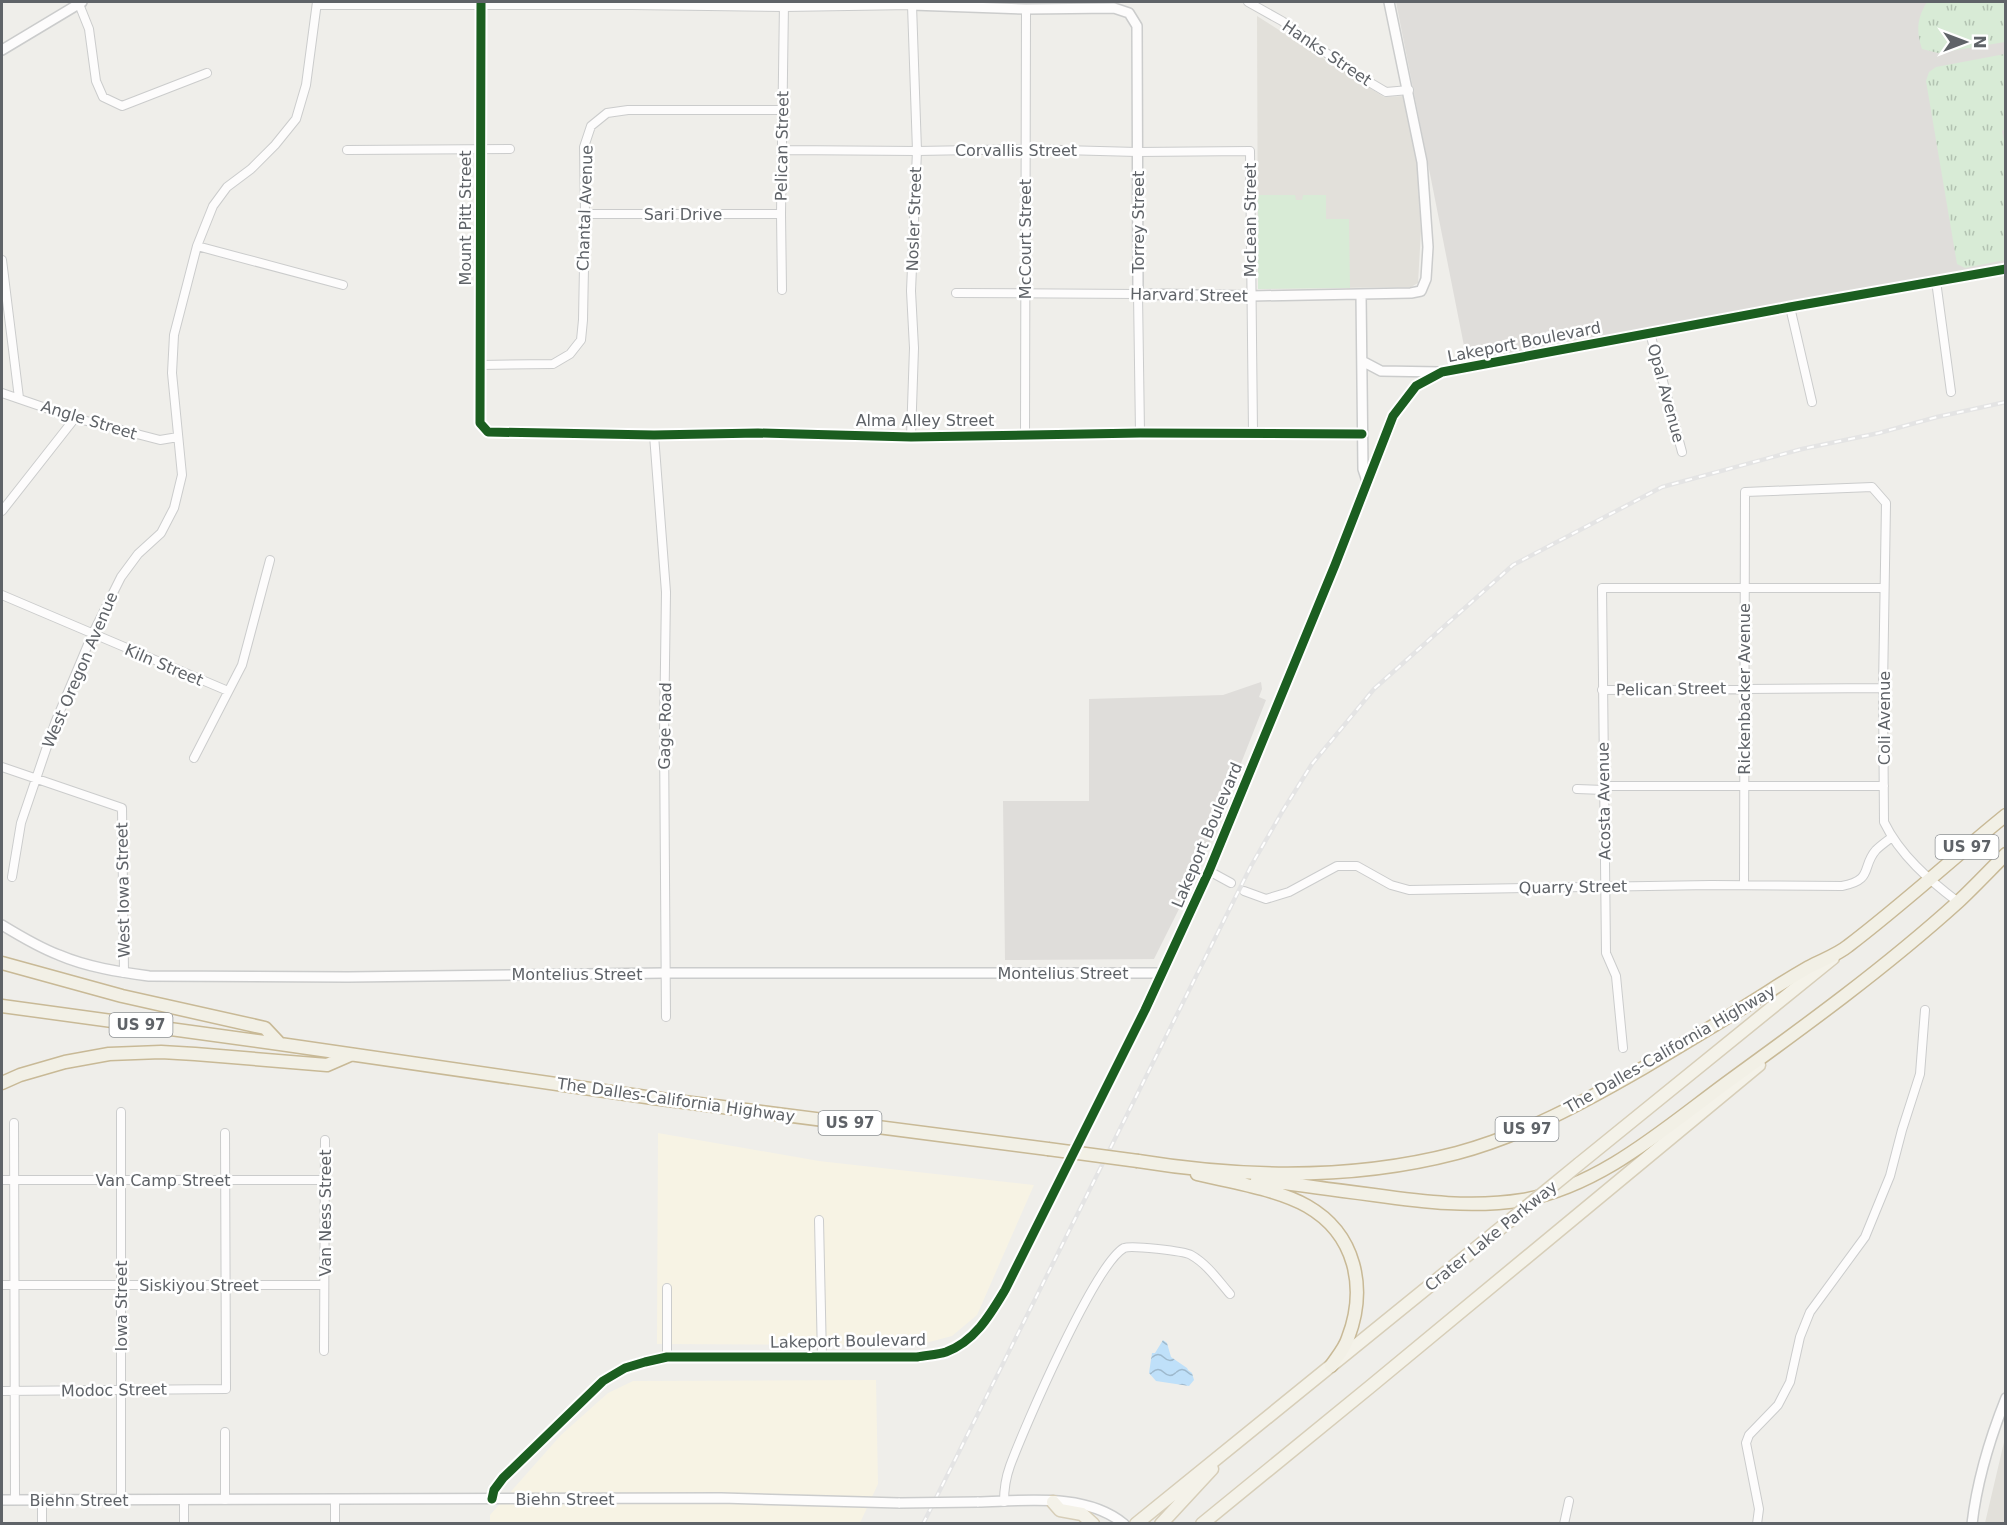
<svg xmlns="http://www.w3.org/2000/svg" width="2007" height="1525" viewBox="0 0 2007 1525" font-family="'DejaVu Sans',sans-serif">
  <defs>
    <pattern id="grass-tufts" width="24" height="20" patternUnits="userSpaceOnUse" patternTransform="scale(1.5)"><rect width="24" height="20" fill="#d8ebd6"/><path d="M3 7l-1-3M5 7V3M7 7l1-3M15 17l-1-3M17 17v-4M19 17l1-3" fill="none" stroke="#b2c2b1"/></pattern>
    <pattern id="water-waves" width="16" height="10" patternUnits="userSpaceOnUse" patternTransform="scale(1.5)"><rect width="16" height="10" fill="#bfe0f9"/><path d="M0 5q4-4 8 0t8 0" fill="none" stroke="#9eb9cd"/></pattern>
  </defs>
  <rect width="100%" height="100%" fill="#efeeea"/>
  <!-- commercial -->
  <path fill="#f7f3e4" d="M658 1133 819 1161 1034 1185 977 1315 952 1336 918 1345 657 1344Z
    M876 1380 878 1484 860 1523 490 1524V1515L561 1435 608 1393 633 1381Z"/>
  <!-- industrial -->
  <path fill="#dfddda" d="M1396 2H2005V264L1467 361Z
    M1261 682 1262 689 1259 697 1266 700 1200 867 1154 959 1005 960 1003 801H1089V699L1223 695Z"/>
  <!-- education -->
  <path fill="#e2e0da" d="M1257 16 1384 97 1404 96 1417 164 1421 231 1418 283 1411 287 1258 289Z
    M2005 1438V1523H1985Z"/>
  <!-- grass -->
  <path fill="url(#grass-tufts)" d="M1927 2H2005V42L1938 53 1922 49C1916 31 1917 18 1927 2Z
    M2005 54 2006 129 2002 131 2006 148 2005 260 1965 268 1957 264 1926 81 1929 72 1936 67Z"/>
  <!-- park -->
  <path fill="#d8ebd6" d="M1258 195H1295L1296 200H1302L1303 195H1326V219H1349L1350 288 1258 289Z"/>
  <!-- water -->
  <path fill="url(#water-waves)" d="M1163 1340 1167 1343 1171 1357 1187 1368 1188 1370 1192 1373 1194 1380 1189 1386 1156 1381 1149 1373 1152 1353H1155Z"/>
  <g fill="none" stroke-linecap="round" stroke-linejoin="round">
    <defs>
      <path id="minor" d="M481 2 480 423 488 432 654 435 758 433 911 437 1140 433 1362 434
        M1248 2 1282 21 1354 73 1386 92 1409 90
        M79 4 89 29 96 81 103 97 122 106 207 73
        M317 5H632L784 7 912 5 917 151 911 291 914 348 911 437
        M347 150 510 149
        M782 150 917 151 1025 149 1137 152 1250 151 1253 432
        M585 214H781
        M197 246 343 285
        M2 260 19 398
        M1936 281 1951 392
        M782 290 781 214 784 3
        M956 293 1138 294 1140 433
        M1790 307 1812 402
        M1650 333 1682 452
        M480 365 553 364 570 354 581 340 583 320 585 214 584 147 591 126 607 113 628 110H782
        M2 393 75 418 160 440 178 437
        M1025 434 1026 9
        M654 435 666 592 664 735 666 1017
        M2 511 75 418
        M2 595 228 691
        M1602 690 1883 688
        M194 758 242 665 270 560
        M2 767 122 808 124 973
        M1604 786H1884
        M1577 789 1604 790
        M1209 871 1231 883
        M12 877 21 823 55 723 92 635 121 577 138 554 161 533 174 508 182 475 172 373 174 335 197 246 213 206 227 187 251 169 275 145 296 119 306 85 317 2
        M1744 885 1745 492 1872 487 1886 503 1883 688 1884 822C1900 855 1929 880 1958 902
        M1244 891 1266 899 1289 892 1337 866H1357L1391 885 1409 890 1711 885 1842 886C1874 880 1861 867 1876 850 1881 845 1887 841 1892 837
        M1623 1048 1616 976 1606 953 1602 588H1884
        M121 1112V1500
        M14 1123 15 1500
        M2 1180H325
        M819 1220 822 1358
        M2 1285H324
        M667 1288V1357
        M324 1351 325 1140
        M2 1391 226 1389 225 1133
        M225 1432V1500
        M184 1500V1524
        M335 1500V1524
        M1004 1502C1004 1490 1006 1477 1010 1466 1024 1428 1095 1264 1124 1248 1131 1245 1184 1251 1191 1255 1207 1264 1218 1280 1230 1294
        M42 1524V1500
        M1564 1524 1569 1501
        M1757 1524 1759 1509 1746 1443 1749 1435 1778 1405 1790 1382 1800 1337 1810 1312 1865 1237 1890 1176 1902 1130 1920 1074 1925 1010"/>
      <path id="tertiary" d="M912 2V5L1026 9 1114 8 1129 13 1137 26 1138 294 1251 296 1411 293 1421 291 1426 279 1428 247 1422 162 1389 2
        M2 50 82 2
        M1361 294 1363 469 1367 481
        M1362 361 1381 371 1440 372
        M2 925C20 936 38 947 59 955 87 967 119 972 149 976L348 977 664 973H1162
        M492 1499 494 1490 503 1478 603 1381 625 1368 645 1362 667 1357H917C926 1355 937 1355 946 1352 975 1341 990 1315 1005 1290L1145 1010 1209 871 1335 565 1393 416 1416 386 1442 372 1790 307 2006 269
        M2 1500 721 1498 900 1503
        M977 1502C1023 1501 1086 1492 1124 1524
        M1972 1524C1977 1481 1990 1438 2006 1398"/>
      <path id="primary" d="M1579 1164 1833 958
        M1053 1502 1060 1510 1082 1514 1093 1524
        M1136 1524 1486 1240
        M1161 1524 1212 1469
        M1202 1524 1371 1386 1759 1065"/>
      <path id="trunk" d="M2 963 122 996 265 1028 280 1044
        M2 1006 280 1044 653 1098 1048 1149
        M2 1083 20 1075 65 1062 109 1054 161 1052 195 1054 327 1065 350 1055
        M1138 1161C1243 1178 1354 1180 1457 1153 1524 1135 1584 1102 1643 1068 1685 1043 1727 1018 1768 992 1782 983 1795 975 1809 967 1822 960 1837 955 1848 946 1902 905 1953 858 2006 815
        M1197 1174C1230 1182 1277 1189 1307 1206 1356 1234 1367 1288 1348 1338 1345 1348 1337 1357 1331 1366
        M1257 1179C1296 1185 1335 1190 1374 1195 1423 1202 1473 1208 1523 1200 1600 1186 1664 1129 1725 1084 1805 1026 1885 968 1958 902 1974 887 1990 870 2006 854"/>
    </defs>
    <!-- minor casing -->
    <use href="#minor" stroke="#cbcccc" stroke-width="10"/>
    <!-- tertiary casing -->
    <use href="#tertiary" stroke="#cbcccc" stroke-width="12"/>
    <!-- primary casing -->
    <use href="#primary" stroke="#d7ceb8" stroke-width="15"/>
    <!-- trunk casing -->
    <use href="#trunk" stroke="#c8b996" stroke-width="15"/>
    <!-- minor -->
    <use href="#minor" stroke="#fdfcfc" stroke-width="8"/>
    <!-- tertiary -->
    <use href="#tertiary" stroke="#fdfcfc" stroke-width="9"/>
    <!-- primary -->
    <use href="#primary" stroke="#f4f2e9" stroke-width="12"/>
    <!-- trunk -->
    <use href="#trunk" stroke="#f2f0e6" stroke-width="12"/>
    <defs>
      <path id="rail" d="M923 1524 1251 866 1282 812 1312 764 1374 689 1513 565 1662 487 1802 449 1879 433 1937 417 2006 402"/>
    </defs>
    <!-- rail casing -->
    <use href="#rail" stroke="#e4e4e4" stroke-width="4.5"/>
    <!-- rail -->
    <use href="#rail" stroke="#fff" stroke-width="2" stroke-dasharray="7" stroke-linecap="butt"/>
    <defs>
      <path id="tertiary-bridge" d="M900 1503 977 1502"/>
      <path id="primary-bridge" d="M1486 1240 1579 1164"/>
      <path id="trunk-bridge" d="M1048 1149 1138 1161"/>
    </defs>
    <!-- tertiary-bridge casing -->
    <use href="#tertiary-bridge" stroke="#cbcccc" stroke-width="12" stroke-linecap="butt"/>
    <!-- primary-bridge casing -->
    <use href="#primary-bridge" stroke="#d7ceb8" stroke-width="15" stroke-linecap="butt"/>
    <!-- trunk-bridge casing -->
    <use href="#trunk-bridge" stroke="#c8b996" stroke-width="15" stroke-linecap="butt"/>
    <!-- tertiary-bridge -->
    <use href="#tertiary-bridge" stroke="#fdfcfc" stroke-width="9"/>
    <!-- primary-bridge -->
    <use href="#primary-bridge" stroke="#f4f2e9" stroke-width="12"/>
    <!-- trunk-bridge -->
    <use href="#trunk-bridge" stroke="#f2f0e6" stroke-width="12"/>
    <defs>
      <path id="cycleway" d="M481 2 480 423 488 432 654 435 758 433 911 437 1140 433 1362 434
        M492 1499 494 1490 503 1478 603 1381 625 1368 645 1362 667 1357H917C926 1355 937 1355 946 1352 975 1341 990 1315 1005 1290L1145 1010 1209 871 1335 565 1393 416 1416 386 1442 372 1790 307 2006 269"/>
    </defs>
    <!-- cycleway casing -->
    <use href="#cycleway" stroke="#fff" stroke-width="13"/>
    <!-- cycleway -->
    <use href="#cycleway" stroke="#1b5e20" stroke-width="9"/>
  </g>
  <g text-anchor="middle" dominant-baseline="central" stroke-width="5" stroke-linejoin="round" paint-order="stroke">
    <!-- shield labels -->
    <g fill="#fff" stroke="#8f9295" stroke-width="1.5">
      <rect x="1935.5" y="835" width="63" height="24" rx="4.5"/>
      <rect x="109.5" y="1013" width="63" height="24" rx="4.5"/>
      <rect x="818.5" y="1111" width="63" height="24" rx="4.5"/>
      <rect x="1495.5" y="1117" width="63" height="24" rx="4.5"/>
    </g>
    <g font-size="15" font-weight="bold" fill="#5f6368">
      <text x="1967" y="847">US 97</text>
      <text x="141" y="1025">US 97</text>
      <text x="850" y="1123">US 97</text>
      <text x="1527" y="1129">US 97</text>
    </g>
    <!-- street labels -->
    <g font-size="16" fill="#5f6368" stroke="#fff">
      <text transform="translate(1327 53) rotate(34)">Hanks Street</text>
      <text transform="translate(782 146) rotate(-89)">Pelican Street</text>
      <text x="1016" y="150">Corvallis Street</text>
      <text transform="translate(585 208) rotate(-88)">Chantal Avenue</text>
      <text x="683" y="214">Sari Drive</text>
      <text transform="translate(465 218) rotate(-90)">Mount Pitt Street</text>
      <text transform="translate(914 219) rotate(-88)">Nosler Street</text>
      <text transform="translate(1250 220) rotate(-90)">McLean Street</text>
      <text transform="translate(1138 222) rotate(-90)">Torrey Street</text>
      <text transform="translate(1025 239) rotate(-90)">McCourt Street</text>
      <text transform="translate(1189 295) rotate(1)">Harvard Street</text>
      <text transform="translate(1524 342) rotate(-11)">Lakeport Boulevard</text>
      <text transform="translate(1666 393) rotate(75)">Opal Avenue</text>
      <text transform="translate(89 420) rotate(17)">Angle Street</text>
      <text x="925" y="420">Alma Alley Street</text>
      <text transform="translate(164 665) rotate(23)">Kiln Street</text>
      <text transform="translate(80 670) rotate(-67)">West Oregon Avenue</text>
      <text transform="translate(1671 689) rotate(-1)">Pelican Street</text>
      <text transform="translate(1744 689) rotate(-90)">Rickenbacker Avenue</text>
      <text transform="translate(1884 718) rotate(-90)">Coli Avenue</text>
      <text transform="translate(665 726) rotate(-89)">Gage Road</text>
      <text transform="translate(1604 801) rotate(-91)">Acosta Avenue</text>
      <text transform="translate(1207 835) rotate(-67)">Lakeport Boulevard</text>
      <text transform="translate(1573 887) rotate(-1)">Quarry Street</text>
      <text transform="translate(123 890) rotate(-91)">West Iowa Street</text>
      <text x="1063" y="973">Montelius Street</text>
      <text x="577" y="974">Montelius Street</text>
      <text transform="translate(1670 1049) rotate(-30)">The Dalles-California Highway</text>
      <text transform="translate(676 1100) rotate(8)">The Dalles-California Highway</text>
      <text x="163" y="1180">Van Camp Street</text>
      <text transform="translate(325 1213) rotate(-90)">Van Ness Street</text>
      <text transform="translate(1491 1236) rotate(-39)">Crater Lake Parkway</text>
      <text x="199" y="1285">Siskiyou Street</text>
      <text transform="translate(121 1306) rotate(-90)">Iowa Street</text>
      <text transform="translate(848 1341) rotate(-1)">Lakeport Boulevard</text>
      <text transform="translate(114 1390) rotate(-1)">Modoc Street</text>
      <text x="565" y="1499">Biehn Street</text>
      <text x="79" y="1500">Biehn Street</text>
    </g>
  </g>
  <!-- border -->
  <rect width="2007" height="1525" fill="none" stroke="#5f6368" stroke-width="6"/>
  <!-- north arrow -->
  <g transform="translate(1965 42) rotate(90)" stroke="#ffffff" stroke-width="4.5" paint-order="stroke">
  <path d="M0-4.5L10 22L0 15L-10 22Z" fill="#5f6368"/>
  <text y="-9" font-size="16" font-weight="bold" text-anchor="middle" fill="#5f6368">N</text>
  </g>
</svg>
